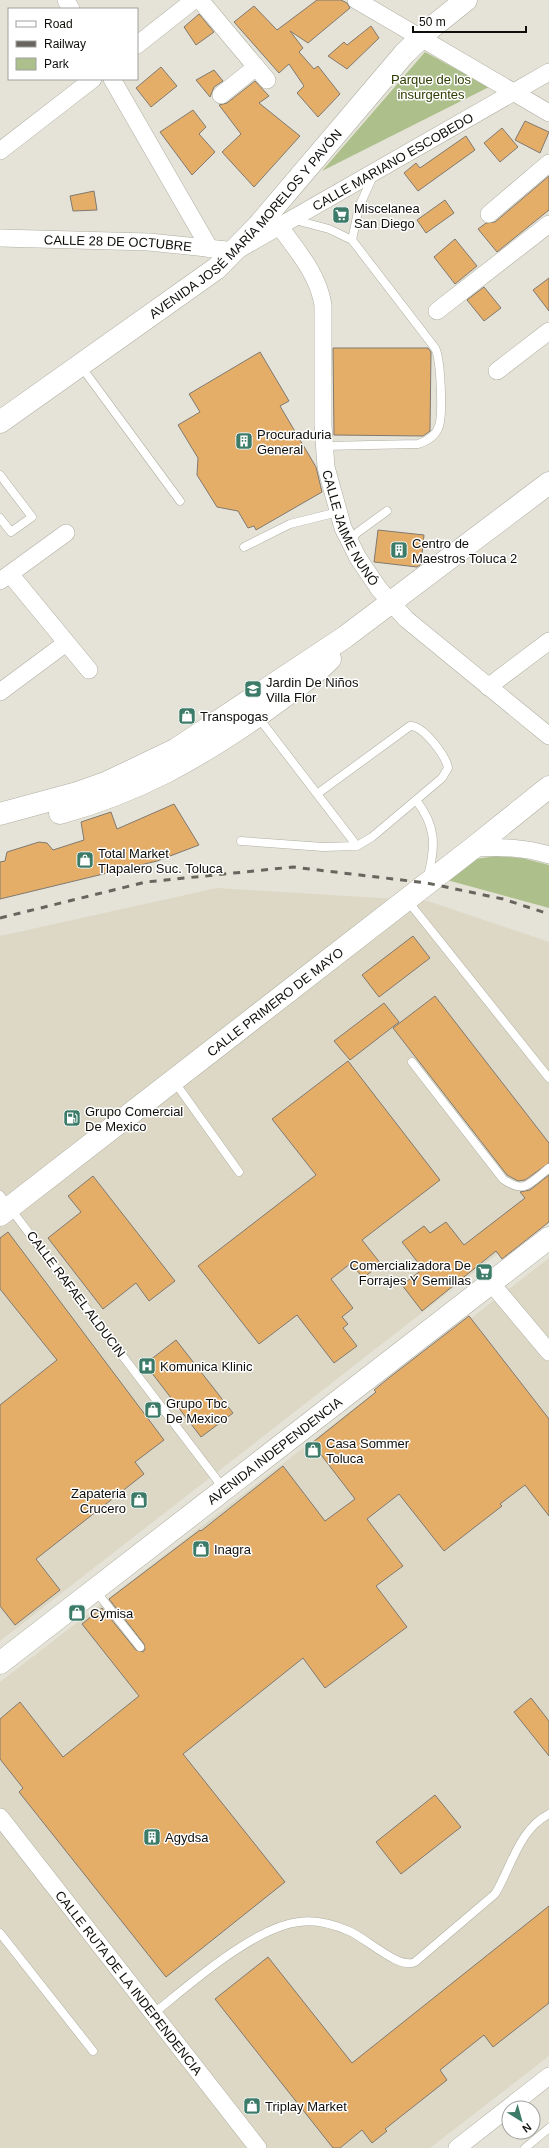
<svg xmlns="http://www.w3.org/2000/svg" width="549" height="2148" viewBox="0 0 549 2148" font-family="Arial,sans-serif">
  <rect width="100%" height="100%" fill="#e5e3d7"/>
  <!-- built -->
  <path fill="#dcd8c5" d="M217 888 428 901 549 942V1214L0 1641V936Z
    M549 1258V2056L430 2148H0V1682Z"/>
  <!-- green -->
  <path fill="#adc08b" d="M425 52 489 87 322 171Z
    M497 856 522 858 549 865V908L447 880 475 859Z"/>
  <!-- building -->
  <path fill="#e4ae69" stroke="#807970" d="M317 0H341L347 3 350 8 308 43 290 31 303 48 299 52 314 69 318 66 340 94 318 117 297 93 304 86 289 64 279 73 234 22 254 6 277 30Z
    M199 14 214 32 196 45 184 27Z
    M371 26 379 38 347 69 328 56 344 42 347 45Z
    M161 67 177 86 151 107 136 88Z
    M214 70 223 81 214 87 210 97 196 80Z
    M255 81 269 96 259 103 300 136 254 187 222 152 241 134 219 105 227 103Z
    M193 110 206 127 199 134 215 152 192 175 160 132Z
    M525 121 549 132 540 153 515 140Z
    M502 128 518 147 500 162 484 143Z
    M466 136 475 150 418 191 404 173 416 163 420 168Z
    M549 176V210L497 252 478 229 486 223 495 222Z
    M94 191 97 210 73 211 70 196Z
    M445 200 454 213 426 233 417 220Z
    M455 239 477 266 455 284 434 257Z
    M549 278V311L533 290Z
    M484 287 501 308 484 321 467 300Z
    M333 348H428L431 352 430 431 423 436 334 435Z
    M260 352 289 401 280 406 316 467 322 492 256 530 254 526 248 528 238 511 217 507 197 475 198 458 178 425 200 412 189 394Z
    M378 530 424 535 421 564 417 567 374 562Z
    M174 804 199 845 157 861 0 899V862L5 861 7 852 39 842 47 843 53 850 84 840 81 822 111 812 117 829Z
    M413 936 430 958 379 997 362 975Z
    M435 996 549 1143V1163L525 1180 518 1181 507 1175 393 1028Z
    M384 1003 399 1022 350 1060 334 1041Z
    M348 1061 440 1180 362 1240 381 1264 363 1278 351 1263 331 1279 353 1308 342 1317 348 1324 343 1328 357 1346 334 1363 297 1315 259 1344 198 1266 316 1175 272 1119Z
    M549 1175V1222L502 1259 496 1251 422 1311 402 1285 423 1269 402 1242 424 1226 430 1233 446 1222 464 1245 525 1198 520 1192 530 1190Z
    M93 1176 175 1281 149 1301 136 1283 103 1309 48 1238 81 1212 68 1196Z
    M8 1232 164 1440 135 1462 144 1474 36 1559 60 1590 15 1625 0 1606V1405L57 1360 0 1289V1238Z
    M469 1316 549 1419V1516L525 1485 500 1504 502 1506 444 1551 399 1494 367 1519 403 1566 376 1586 407 1627 325 1688 303 1658 183 1754 285 1882 166 1977 19 1792 23 1788 0 1759V1719L20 1702 63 1757 139 1696 82 1624 102 1608 136 1650 143 1652 145 1649 144 1644 109 1599 200 1530 201 1531 283 1466 325 1521 355 1499 312 1443 376 1392 374 1390 390 1377Z
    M176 1340 233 1413 201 1437 145 1364Z
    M531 1698 549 1721V1756L514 1712Z
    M435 1795 461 1827 401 1874 376 1842Z
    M549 1906V2003L493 2047 484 2035 440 2070 447 2080 385 2129 387 2131 372 2143 362 2130 340 2148H333L215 1999 268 1957 352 2063Z"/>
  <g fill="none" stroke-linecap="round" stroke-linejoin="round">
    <defs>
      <path id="service" d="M295 220 329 229 352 240 435 348C441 359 443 414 439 426 436 436 427 441 418 444L324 446
        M352 240 359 207 373 176
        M80 365 180 501
        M0 475 32 517 11 532 0 518
        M349 541 358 532 387 511
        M244 547 290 524 338 512
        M258 717 357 846
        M416 800C436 826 436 845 428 876
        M241 841 323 847 357 846 372 837 416 800 442 778 448 768C446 756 423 725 410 726L317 794
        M407 900 549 1078
        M412 1062 503 1179C525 1195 530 1183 549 1168
        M174 1081 239 1172
        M0 1195 224 1489
        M95 1590 140 1647
        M0 1933 93 2051
        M153 2014C189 1985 254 1927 299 1922 316 1919 333 1924 349 1931 366 1938 399 1970 415 1962L495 1894C511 1868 519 1829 549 1814
        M525 2148 549 2128"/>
      <g id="minor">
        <path d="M66 0 71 9"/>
        <path d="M200 0 267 80"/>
        <path d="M356 0 549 113"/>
        <path d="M137 45 194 0"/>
        <path d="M112 79 210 249"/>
        <path d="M221 95 256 67"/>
        <path d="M0 151 93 79"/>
        <path d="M489 214 549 163"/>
        <path id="s1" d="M280 227C298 252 318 274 323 305V425L326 467 343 528 358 558 379 589 406 619 549 736"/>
        <path id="s2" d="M0 238 149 242 236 251 549 72"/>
        <path d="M437 311 549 224"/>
        <path d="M497 371 549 331"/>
        <path d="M10 574 89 670"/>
        <path d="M0 581 66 533"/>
        <path d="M488 687 549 641"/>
        <path d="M0 692 66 643"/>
        <path d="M473 848C500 847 524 847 549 855"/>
        <path d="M491 1283 549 1352"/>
        <path id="s3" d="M0 1817 258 2148"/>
        <path d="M457 2148 549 2076"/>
      </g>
      <g id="secondary">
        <path id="s4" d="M0 422 217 268 258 226 404 54 431 28 466 0"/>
        <path d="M60 813C139 791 196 759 263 712 286 695 309 680 330 659"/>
        <path d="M0 814 77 793 108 782 175 750 345 637 549 483"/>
        <path id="s5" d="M0 1215 473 848 549 787"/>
        <path id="s6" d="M0 1663 549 1238"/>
      </g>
    </defs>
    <!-- service casing -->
    <use href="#service" stroke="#afaea2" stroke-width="9"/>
    <!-- minor casing -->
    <use href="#minor" stroke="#afaea2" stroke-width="18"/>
    <!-- secondary casing -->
    <use href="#secondary" stroke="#afaea2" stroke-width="23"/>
    <!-- service -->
    <use href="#service" stroke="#fff" stroke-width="8"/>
    <!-- minor -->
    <use href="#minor" stroke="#fff" stroke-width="17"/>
    <!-- secondary -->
    <use href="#secondary" stroke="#fff" stroke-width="22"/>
    <!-- rail -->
    <path stroke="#67655e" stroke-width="3" stroke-dasharray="7 7" stroke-linecap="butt" d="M0 918 146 882 293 867 427 883 503 899 549 914"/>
  </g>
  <!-- icons -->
  <defs>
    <symbol id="supermarket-square" viewBox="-11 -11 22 22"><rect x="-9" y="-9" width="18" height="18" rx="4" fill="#3c7b68" stroke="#fff"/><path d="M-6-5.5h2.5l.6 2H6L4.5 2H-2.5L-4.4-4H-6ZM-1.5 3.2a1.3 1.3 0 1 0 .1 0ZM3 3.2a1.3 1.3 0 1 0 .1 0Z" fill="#fff"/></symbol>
    <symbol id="building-square" viewBox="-11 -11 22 22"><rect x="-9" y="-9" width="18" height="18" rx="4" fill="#3c7b68" stroke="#fff"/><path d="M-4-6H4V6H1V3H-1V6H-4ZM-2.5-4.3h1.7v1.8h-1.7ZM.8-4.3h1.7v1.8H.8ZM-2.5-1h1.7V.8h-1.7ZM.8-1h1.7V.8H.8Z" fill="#fff"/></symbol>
    <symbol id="school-square" viewBox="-11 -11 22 22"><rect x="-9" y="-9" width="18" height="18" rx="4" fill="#3c7b68" stroke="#fff"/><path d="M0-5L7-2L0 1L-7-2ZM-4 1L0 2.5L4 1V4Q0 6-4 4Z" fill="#fff"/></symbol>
    <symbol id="shop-square" viewBox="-11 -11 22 22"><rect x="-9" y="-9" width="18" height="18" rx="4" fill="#3c7b68" stroke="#fff"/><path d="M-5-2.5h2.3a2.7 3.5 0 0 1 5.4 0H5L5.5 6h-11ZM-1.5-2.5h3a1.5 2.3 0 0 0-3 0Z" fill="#fff"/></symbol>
    <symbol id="fuel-square" viewBox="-11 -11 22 22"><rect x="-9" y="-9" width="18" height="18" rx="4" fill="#3c7b68" stroke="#fff"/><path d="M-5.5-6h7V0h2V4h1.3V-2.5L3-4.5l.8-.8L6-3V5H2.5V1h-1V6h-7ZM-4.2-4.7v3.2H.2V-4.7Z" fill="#fff"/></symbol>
    <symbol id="hospital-square" viewBox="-11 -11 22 22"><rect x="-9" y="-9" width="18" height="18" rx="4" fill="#3c7b68" stroke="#fff"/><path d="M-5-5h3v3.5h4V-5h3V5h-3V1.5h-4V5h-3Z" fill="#fff"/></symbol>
  </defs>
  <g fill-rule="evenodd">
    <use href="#supermarket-square" x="331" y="205" width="20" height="20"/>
    <use href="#building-square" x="234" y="431" width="20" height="20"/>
    <use href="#building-square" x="389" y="540" width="20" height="20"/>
    <use href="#school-square" x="243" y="679" width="20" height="20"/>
    <use href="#shop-square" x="177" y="706" width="20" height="20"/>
    <use href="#shop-square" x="75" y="850" width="20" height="20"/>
    <use href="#fuel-square" x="62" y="1108" width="20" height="20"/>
    <use href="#supermarket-square" x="474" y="1262" width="20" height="20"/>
    <use href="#hospital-square" x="137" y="1356" width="20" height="20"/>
    <use href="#shop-square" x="143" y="1400" width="20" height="20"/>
    <use href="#shop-square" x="303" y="1440" width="20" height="20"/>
    <use href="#shop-square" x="129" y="1490" width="20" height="20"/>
    <use href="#shop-square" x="191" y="1539" width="20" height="20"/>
    <use href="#shop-square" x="67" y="1603" width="20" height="20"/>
    <use href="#building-square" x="142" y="1827" width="20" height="20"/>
    <use href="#shop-square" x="242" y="2096" width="20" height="20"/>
  </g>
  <g text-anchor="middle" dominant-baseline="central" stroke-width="3" stroke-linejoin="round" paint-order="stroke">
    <!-- park labels -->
    <g font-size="13" fill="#2e3d00" stroke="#fff">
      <text x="431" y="79">Parque de los<tspan x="431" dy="15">insurgentes</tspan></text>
    </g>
    <!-- street labels -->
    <g font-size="13" fill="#0f0e0a" stroke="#fff">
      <text stroke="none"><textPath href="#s2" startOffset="417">CALLE MARIANO ESCOBEDO</textPath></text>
      <text stroke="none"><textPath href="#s4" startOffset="317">AVENIDA JOSÉ MARÍA MORELOS Y PAVÓN</textPath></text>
      <text stroke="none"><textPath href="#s2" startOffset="118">CALLE 28 DE OCTUBRE</textPath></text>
      <text stroke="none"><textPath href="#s1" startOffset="318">CALLE JAIME NUNÓ</textPath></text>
      <text stroke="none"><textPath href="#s5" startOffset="348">CALLE PRIMERO DE MAYO</textPath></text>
      <text transform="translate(76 1294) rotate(53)">CALLE RAFAEL ALDUCIN</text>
      <text stroke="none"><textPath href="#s6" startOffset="347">AVENIDA INDEPENDENCIA</textPath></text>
      <text stroke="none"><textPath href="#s3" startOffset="210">CALLE RUTA DE LA INDEPENDENCIA</textPath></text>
    </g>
    <!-- poi labels -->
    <g font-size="13" fill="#0f0e0a" stroke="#fff" text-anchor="start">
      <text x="354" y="208">Miscelanea<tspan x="354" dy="15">San Diego</tspan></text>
      <text x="257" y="434">Procuraduria<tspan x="257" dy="15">General</tspan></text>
      <text x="412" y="543">Centro de<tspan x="412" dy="15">Maestros Toluca 2</tspan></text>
      <text x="266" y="682">Jardin De Niños<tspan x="266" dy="15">Villa Flor</tspan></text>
      <text x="200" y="716">Transpogas</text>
      <text x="98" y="853">Total Market<tspan x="98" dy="15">Tlapalero Suc. Toluca</tspan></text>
      <text x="85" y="1111">Grupo Comercial<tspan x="85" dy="15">De Mexico</tspan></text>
      <text x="471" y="1265" text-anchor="end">Comercializadora De<tspan x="471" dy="15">Forrajes Y Semillas</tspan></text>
      <text x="160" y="1366">Komunica Klinic</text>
      <text x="166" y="1403">Grupo Tbc<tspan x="166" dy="15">De Mexico</tspan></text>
      <text x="326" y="1443">Casa Sommer<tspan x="326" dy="15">Toluca</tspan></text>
      <text x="126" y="1493" text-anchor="end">Zapateria<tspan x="126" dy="15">Crucero</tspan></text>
      <text x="214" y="1549">Inagra</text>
      <text x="90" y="1613">Cymisa</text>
      <text x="165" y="1837">Agydsa</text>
      <text x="265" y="2106">Triplay Market</text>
    </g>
  </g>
  <!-- legend -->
  <rect x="8" y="8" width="130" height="72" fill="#ffffff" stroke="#9f9f9d"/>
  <rect x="16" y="21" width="20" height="6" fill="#ffffff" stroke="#9f9f9d"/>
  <text x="44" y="28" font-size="12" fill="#0f0e0a">Road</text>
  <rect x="16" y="41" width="20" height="6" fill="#67655e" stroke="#9f9f9d"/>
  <text x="44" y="48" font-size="12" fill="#0f0e0a">Railway</text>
  <rect x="16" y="58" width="20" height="12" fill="#adc08b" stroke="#9f9f9d"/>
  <text x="44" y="68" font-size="12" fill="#0f0e0a">Park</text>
  <!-- north arrow -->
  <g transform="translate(521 2120) rotate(143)"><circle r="19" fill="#ffffff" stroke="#9f9f9d"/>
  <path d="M0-3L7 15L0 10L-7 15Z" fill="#3c7b68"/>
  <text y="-6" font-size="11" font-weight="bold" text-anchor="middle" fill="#0f0e0a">N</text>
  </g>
  <!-- scale -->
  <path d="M413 26v6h113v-6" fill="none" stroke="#0f0e0a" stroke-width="2"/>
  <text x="419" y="26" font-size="12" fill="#0f0e0a" stroke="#ffffff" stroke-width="3" paint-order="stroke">50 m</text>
</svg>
